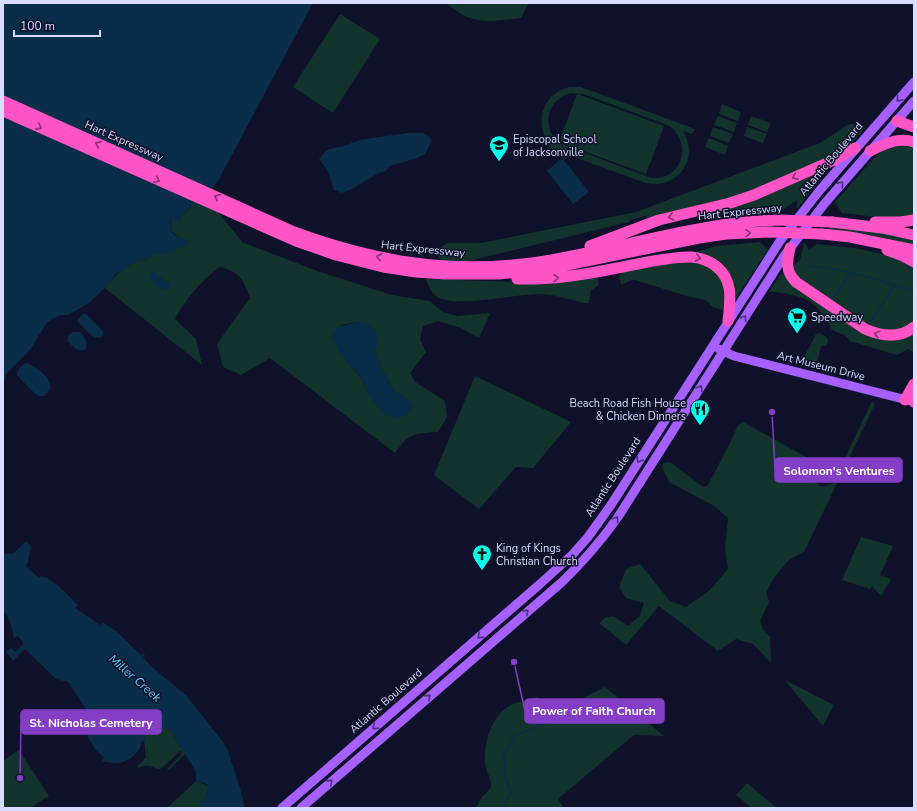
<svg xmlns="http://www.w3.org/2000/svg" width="917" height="811" viewBox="0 0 917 811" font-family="'Nunito Sans',sans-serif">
  <rect width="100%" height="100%" fill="#10112a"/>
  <!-- green -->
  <path fill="#13342d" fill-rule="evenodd" d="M445 3H529L521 18C503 20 485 24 467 17 460 14 452 7 445 3Z
    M340 14 380 39 333 113 293 87Z
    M570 87H581L695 129 692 134 683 131C701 160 675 192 643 182L549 148 550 145C533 124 543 92 570 87ZM571 93 584 94 670 126C693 145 682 180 651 178L561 144C540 128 546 100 571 93Z
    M577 94 664 126 646 174 559 142Z
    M722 104 741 112 738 121 719 114Z
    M718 116 737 123 734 132 714 125Z
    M751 116 771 123 767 132 748 125Z
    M853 124 860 129 865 125 862 132 845 150 748 195 648 218 645 216 630 220 629 222 465 262H443L434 252 447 243H481L636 212 820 143 847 125Z
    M713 127 733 134 729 143 710 136Z
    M747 127 767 134 763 143 744 136Z
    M709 138 728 146 725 155 705 147Z
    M914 144V218L903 220 842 213 835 202 873 159 883 150 890 147Z
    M829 168 797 209V200L784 209 783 210 696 217Z
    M193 202 203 206H213L242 242 317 271 392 295 429 301 443 312 457 316 490 313 479 338 461 328 438 321 423 326 420 339 426 352 410 373 415 382 445 401 447 417 438 432C414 434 410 432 395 453L270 358 241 375 223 367 217 344 250 298C244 280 239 271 219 267 201 282 186 298 175 319L196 339 202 365 105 288C109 284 112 279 116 275 123 268 133 264 141 259L145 260 154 253 182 239C165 228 175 231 170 219 178 215 190 213 193 202ZM358 322 378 341 375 350 382 370 395 392 408 400 368 393 360 376 343 357 341 325Z
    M830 226 855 228 914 239V246L828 230Z
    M760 242 768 250 736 298 733 297 730 280 686 254 718 246Z
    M804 243 806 244 809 250 817 244 854 248 882 254 901 258 914 266V323L908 328 879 332 796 279 793 266 800 260Z
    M690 260 704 262 723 279 726 311 713 307 706 300 687 296 635 280H632L621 285 619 276 624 269Z
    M785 269 869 334 914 330V352L908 349 897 355 850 341 846 336 832 330C826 318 817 303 803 298 793 294 780 293 769 291Z
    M597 277 599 285 591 290 589 303H584C569 299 553 294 537 294 512 295 460 307 439 298 432 295 428 286 426 279L522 282Z
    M820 333 826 337 828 341 826 346H821L816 366 805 363 804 357 816 334Z
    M475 376 571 422 533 468 516 467 479 509 434 475Z
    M872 401 875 404 804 552 789 560 773 579 766 593 769 602 760 621 763 630 770 637 771 663 753 644 736 639 718 651 659 606 626 645 599 623 605 618 613 616 628 626 640 616 644 603 626 598 619 587 626 569 640 564 670 601 686 607 710 590 728 569 725 547 728 518 714 506 669 482 662 467 664 463 670 462 703 487 708 485 730 443 738 425 743 422 808 458C814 464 814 474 815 482 821 489 825 486 833 483Z
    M861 537 893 546 880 575 891 579 881 596 872 586 870 589 842 580Z
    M785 680 834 705 823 726Z
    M605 687 664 736 634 735 558 799 564 808H476C478 804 480 800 482 797 485 794 491 790 491 785 492 780 485 770 485 762 484 740 492 714 513 704 521 701 529 699 537 697 554 707 556 710 576 707L583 698Z
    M155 717 173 734 185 754 169 770 167 769 181 755 182 752 180 751 162 768 158 769C150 766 146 763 138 769V766L146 757C145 751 145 743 144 741L150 720 152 718Z
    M19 750 49 796 30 808H3V761Z
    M196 781 209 786 206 796 201 805 204 808H167Z
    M747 783 777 808H752L736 795Z"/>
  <!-- water -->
  <path fill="#0a2d49" d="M3 3H313L218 181 212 188 214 197 213 206H203L193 203 192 206 181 216V221L170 219C172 223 170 225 171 229 172 236 182 239 188 240L189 244 165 255 154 253 151 257 144 260 141 259 126 268 115 275 110 283 89 303 68 315H61L52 319 46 324 30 350 6 374 3 385Z
    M407 133H423L430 137 431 142 425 154 417 158 390 166 386 171 379 173 350 190 341 193 334 190 327 169 319 159 327 150 337 147H341L360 140Z
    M562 158 589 192 573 204 547 171Z
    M152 272H154L170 284 171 285 167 290C159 289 149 283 149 274Z
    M83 314H86L102 330 103 333 102 337 94 338 78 322 77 320Z
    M358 322C368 323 379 329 378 341 378 344 376 348 375 350L382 370 395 392 408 400 413 408C397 431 378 410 368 393 365 387 363 381 360 376 355 369 348 364 343 358 339 351 335 343 331 336 339 323 345 326 358 322Z
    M73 332H80C84 337 88 342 86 349 78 353 74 347 68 342V335Z
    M26 363C34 365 54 379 50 389 49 392 46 394 44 396H38L30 389 17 375C18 369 20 366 26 363Z
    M26 541 31 546 28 562 26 566 39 578 41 576C56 580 67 595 78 605L75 608 99 624 101 625 102 622 116 631 141 655 143 653 145 655 143 657 152 667 186 695 223 742 228 751 240 788 245 808H204L200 805 201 801 206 796 209 786 204 783 196 781V772L173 734 155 718H152L150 720 144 741H142C141 752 128 763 117 763 112 764 109 761 104 762L102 760 104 758 95 749 88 737 86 709 68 682 56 679 25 649 13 661 6 652 11 648 15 652 24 644 18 636 14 638C12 629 10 617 3 611V554L14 553Z"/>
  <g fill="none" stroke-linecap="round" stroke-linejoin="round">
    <!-- stream -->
    <path stroke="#0a2d49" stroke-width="1.5" d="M810 266C846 269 880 281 914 291
      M833 299 851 272
      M871 321 894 286
      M502 808 511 793 505 775 504 754 515 736 543 724 576 718"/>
    <!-- major -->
    <path stroke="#a660ff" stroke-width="9" d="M719 349 734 356 911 401
      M282 808 540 584 573 554 588 537 611 505 780 241 820 190 914 82
      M301 808 562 582C583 562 601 541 618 517L784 256 825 203 914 101"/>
    <!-- highway -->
    <path stroke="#ff54c6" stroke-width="11" d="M3 101 294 232C373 261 448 274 532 263 589 255 646 238 704 228 728 223 754 221 779 220
      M3 111 296 241 336 255 383 267 416 272 445 274H499L552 268 699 238 726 234 770 232
      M897 121 914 127
      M870 151C884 144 898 137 914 142
      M832 222 882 228 914 235
      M875 222H901L914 220
      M822 234 850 237 914 250
      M590 246 659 220 730 203 754 195 834 160 855 148
      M790 248C787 261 785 271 796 282L865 329C881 336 899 339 914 327
      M887 250 901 255 914 262
      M517 279C551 280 584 275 617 268 639 264 670 256 692 257 701 258 710 261 717 267 734 281 730 302 728 321
      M905 400 914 384
      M914 402V401"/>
    <!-- highway-bridge -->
    <path stroke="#ff54c6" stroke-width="11" d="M779 220 832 222
      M770 232 822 234"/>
  </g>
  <!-- one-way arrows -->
  <defs><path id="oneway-chevron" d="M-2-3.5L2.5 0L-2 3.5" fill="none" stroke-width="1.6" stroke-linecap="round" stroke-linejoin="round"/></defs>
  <g stroke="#4c317f">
    <use href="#oneway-chevron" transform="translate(899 99) rotate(131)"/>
    <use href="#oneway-chevron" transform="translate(841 184) rotate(-49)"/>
    <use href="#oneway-chevron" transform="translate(744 318) rotate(-58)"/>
    <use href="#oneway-chevron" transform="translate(700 388) rotate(-58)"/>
    <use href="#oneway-chevron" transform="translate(639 460) rotate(122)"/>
    <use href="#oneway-chevron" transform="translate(616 519) rotate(-56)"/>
    <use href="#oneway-chevron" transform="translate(526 612) rotate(-41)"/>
    <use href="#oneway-chevron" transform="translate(480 636) rotate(139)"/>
    <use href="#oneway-chevron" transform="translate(428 697) rotate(-41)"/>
    <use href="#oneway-chevron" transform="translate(375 727) rotate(139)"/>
    <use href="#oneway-chevron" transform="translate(330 782) rotate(-41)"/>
  </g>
  <g stroke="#883278">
    <use href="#oneway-chevron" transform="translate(39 127) rotate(24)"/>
    <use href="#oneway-chevron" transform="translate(98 144) rotate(-156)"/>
    <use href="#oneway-chevron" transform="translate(795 177) rotate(156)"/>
    <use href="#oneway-chevron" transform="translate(157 180) rotate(24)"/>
    <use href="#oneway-chevron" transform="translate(217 197) rotate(-156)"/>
    <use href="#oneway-chevron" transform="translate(671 217) rotate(166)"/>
    <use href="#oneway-chevron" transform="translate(748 233) rotate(-3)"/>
    <use href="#oneway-chevron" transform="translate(379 257) rotate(-169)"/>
    <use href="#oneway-chevron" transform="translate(698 258) rotate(11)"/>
    <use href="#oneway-chevron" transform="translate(556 278) rotate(-5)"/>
    <use href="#oneway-chevron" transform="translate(877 334) rotate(-163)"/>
  </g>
  <!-- icons -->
  <defs>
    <symbol id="school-pin" viewBox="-11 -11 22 30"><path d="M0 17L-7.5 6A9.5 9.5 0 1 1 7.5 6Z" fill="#05ffea" stroke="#10112a"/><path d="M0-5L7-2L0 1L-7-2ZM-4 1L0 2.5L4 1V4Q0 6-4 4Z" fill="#111"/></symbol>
    <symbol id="supermarket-pin" viewBox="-11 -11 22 30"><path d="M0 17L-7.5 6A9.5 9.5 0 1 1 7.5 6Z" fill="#05ffea" stroke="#10112a"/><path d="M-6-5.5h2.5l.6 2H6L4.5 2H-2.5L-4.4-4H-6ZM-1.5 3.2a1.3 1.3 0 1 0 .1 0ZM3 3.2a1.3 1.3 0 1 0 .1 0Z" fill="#111"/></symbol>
    <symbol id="restaurant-pin" viewBox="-11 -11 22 30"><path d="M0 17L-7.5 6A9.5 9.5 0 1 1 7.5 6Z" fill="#05ffea" stroke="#10112a"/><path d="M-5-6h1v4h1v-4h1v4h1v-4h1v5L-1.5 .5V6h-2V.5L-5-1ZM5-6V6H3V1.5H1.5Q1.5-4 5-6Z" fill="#111"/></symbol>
    <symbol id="church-pin" viewBox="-11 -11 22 30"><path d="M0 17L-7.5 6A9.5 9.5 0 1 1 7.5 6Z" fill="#05ffea" stroke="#10112a"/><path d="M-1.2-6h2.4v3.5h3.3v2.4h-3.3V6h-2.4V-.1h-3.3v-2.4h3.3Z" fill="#111"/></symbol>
  </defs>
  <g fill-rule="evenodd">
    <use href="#school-pin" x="488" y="134" width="22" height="30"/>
    <use href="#supermarket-pin" x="786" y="306" width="22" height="30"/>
    <use href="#restaurant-pin" x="689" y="398" width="22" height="30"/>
    <use href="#church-pin" x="471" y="543" width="22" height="30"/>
  </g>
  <g text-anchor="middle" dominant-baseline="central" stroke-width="3" stroke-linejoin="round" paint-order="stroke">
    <!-- poi labels -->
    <g font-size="11" fill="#d9dcff" stroke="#10112a" text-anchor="start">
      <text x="513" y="139">Episcopal School<tspan x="513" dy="13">of Jacksonville</tspan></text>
      <text x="811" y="317">Speedway</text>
      <text x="686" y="403" text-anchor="end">Beach Road Fish House<tspan x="686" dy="13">&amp; Chicken Dinners</tspan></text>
      <text x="496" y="548">King of Kings<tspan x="496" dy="13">Christian Church</tspan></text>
    </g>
    <!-- street labels -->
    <g font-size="11" fill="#d9dcff" stroke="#10112a">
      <text transform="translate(124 141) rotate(24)">Hart Expressway</text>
      <text transform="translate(831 159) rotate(-50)">Atlantic Boulevard</text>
      <text transform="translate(740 212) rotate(-6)">Hart Expressway</text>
      <text transform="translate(423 249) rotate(6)">Hart Expressway</text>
      <text transform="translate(821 366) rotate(14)">Art Museum Drive</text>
      <text transform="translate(613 477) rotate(-57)">Atlantic Boulevard</text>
      <text transform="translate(386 701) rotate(-41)">Atlantic Boulevard</text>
    </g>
    <!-- water labels -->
    <g font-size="12" font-style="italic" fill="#67d5ff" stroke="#10112a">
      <text transform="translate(135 678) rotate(41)">Miller Creek</text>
    </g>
  </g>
  <!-- callouts -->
  <path fill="none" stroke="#843ec5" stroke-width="1.5" d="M772 412L775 470M514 662L525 711M20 778L21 722"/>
  <g fill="#843ec5" stroke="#10112a" stroke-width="1.5">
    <circle cx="772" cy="412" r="4"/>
    <circle cx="514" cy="662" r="4"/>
    <circle cx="20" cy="778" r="4"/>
  </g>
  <g fill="#843ec5" stroke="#843ec5" stroke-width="1.5">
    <rect x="775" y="458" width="127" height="24" rx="4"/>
    <rect x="525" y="699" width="139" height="24" rx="4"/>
    <rect x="21" y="710" width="140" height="24" rx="4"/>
  </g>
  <g font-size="12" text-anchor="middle" font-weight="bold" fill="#fff">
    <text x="839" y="475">Solomon's Ventures</text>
    <text x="594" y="715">Power of Faith Church</text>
    <text x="91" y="727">St. Nicholas Cemetery</text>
  </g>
  <!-- border -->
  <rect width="917" height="811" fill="none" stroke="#d9dcff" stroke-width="8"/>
  <!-- scale -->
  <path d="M14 30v6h86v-6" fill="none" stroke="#d9dcff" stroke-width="2"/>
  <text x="20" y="30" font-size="12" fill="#d9dcff" stroke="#10112a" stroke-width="3" paint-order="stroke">100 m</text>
</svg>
